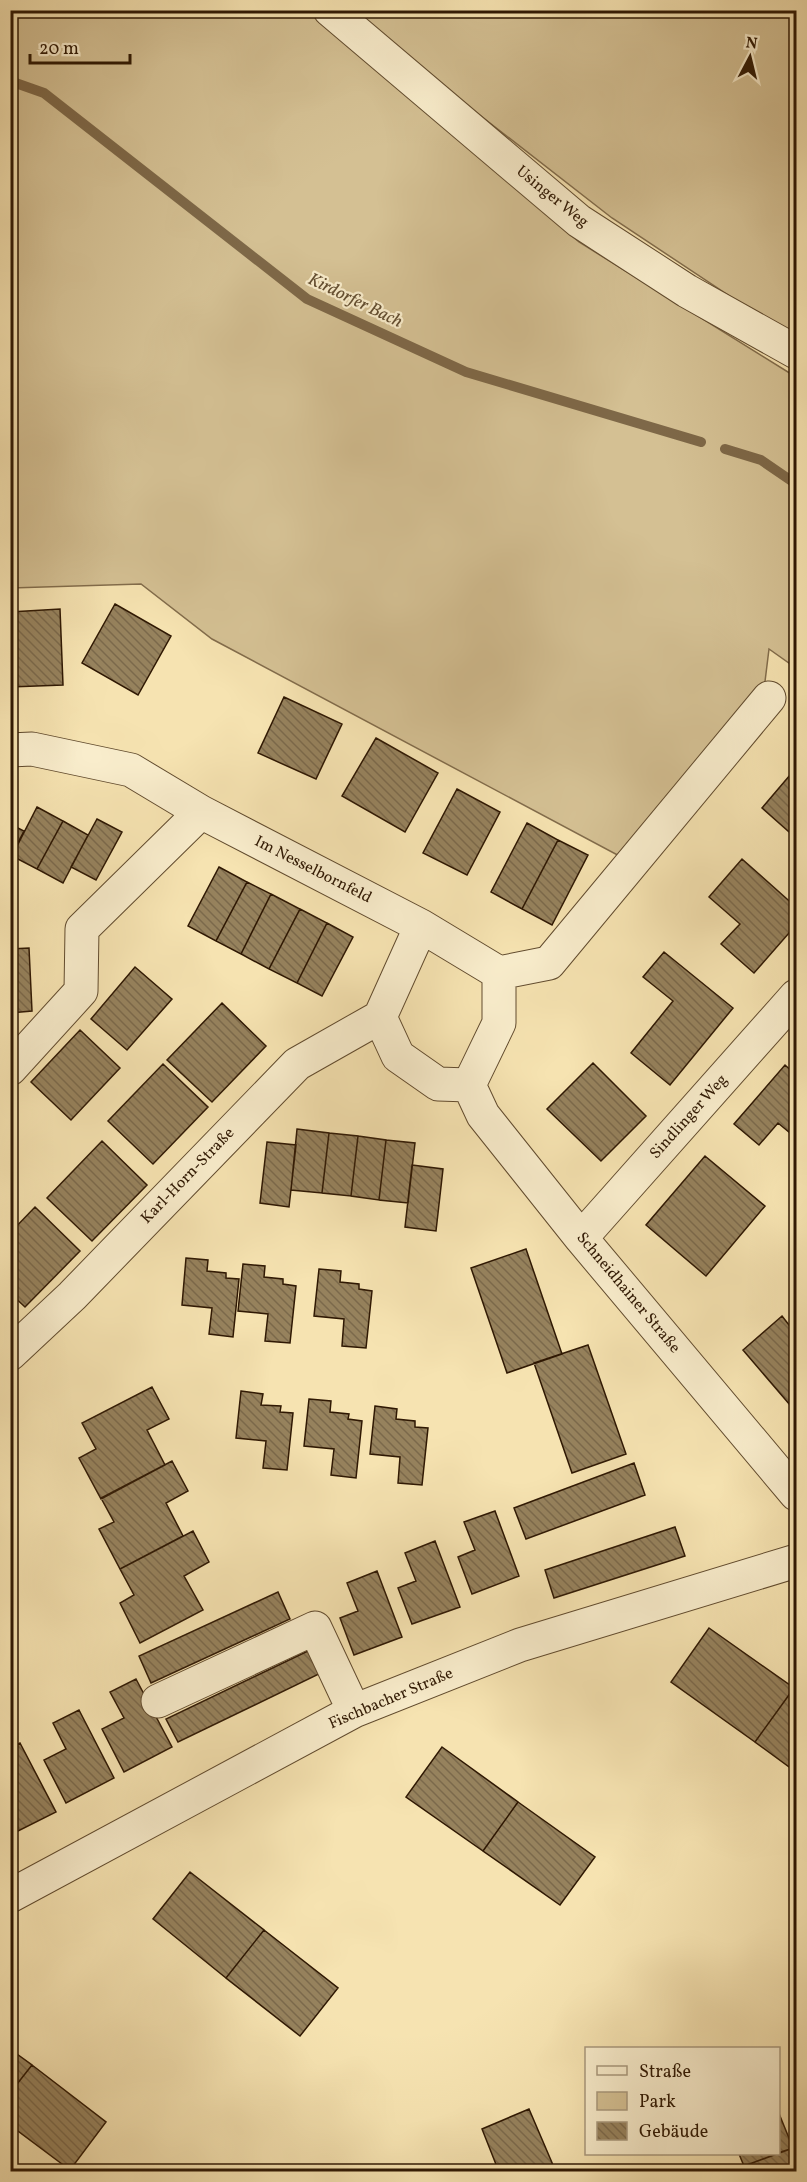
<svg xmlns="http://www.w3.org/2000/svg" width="807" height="2182" viewBox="0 0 807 2182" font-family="Vollkorn,serif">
  <defs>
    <pattern id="building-back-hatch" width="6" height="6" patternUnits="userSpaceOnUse" patternTransform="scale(1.5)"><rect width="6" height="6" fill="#96825d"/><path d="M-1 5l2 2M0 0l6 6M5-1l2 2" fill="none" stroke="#7b694b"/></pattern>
  </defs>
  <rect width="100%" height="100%" fill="#f6e3b1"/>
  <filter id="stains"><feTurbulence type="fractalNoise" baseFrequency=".00333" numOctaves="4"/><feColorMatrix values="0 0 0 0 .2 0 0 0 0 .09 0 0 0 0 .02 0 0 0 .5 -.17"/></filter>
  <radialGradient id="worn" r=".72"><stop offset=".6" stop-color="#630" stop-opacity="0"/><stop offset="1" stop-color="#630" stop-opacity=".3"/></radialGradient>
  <!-- green -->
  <path fill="#d4c093" stroke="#826c4b" stroke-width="1.5" d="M10 11H311L579 242 796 377V668L769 649 761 714 640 867 212 639 141 584 11 588Z
    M346 11H796V340L612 218Z"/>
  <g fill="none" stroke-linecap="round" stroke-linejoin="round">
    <!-- stream -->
    <path stroke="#7e6848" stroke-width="10" d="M10 81 44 93 307 299 466 372 701 442
      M725 449 761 460 796 484"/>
  </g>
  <!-- building -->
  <path fill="url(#building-back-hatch)" stroke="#2f1803" stroke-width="1.5" d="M115 604 171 636 138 695 82 663Z
    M60 609 63 685 10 687V612Z
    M284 697 342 724 316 779 258 753Z
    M376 738 438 773 405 832 342 796Z
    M796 768V838L762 808Z
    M457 789 500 812 467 875 423 853Z
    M37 807 63 821 37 869 12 856Z
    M97 819 122 832 96 880 71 867Z
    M63 821 88 835 63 883 37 869Z
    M527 823 558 840 522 909 491 892Z
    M10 824 24 831 10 858Z
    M558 840 588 855 552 925 522 909Z
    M742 859 796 907V925L754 973 721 944 740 924 709 897Z
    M219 867 247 882 216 941 188 926Z
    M247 882 271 894 241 954 216 941Z
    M271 894 300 909 269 969 241 954Z
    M300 909 327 923 297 983 269 969Z
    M327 923 353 937 322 996 297 983Z
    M29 948 32 1011 10 1013V949Z
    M664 952 733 1008 670 1085 631 1053 673 1001 643 977Z
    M135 967 172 999 127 1050 91 1019Z
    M222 1003 266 1046 212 1102 167 1060Z
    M80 1030 120 1068 71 1120 31 1082Z
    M593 1063 646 1116 601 1161 547 1109Z
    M163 1064 208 1107 153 1164 108 1121Z
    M785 1065 796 1075V1138L778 1123 759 1145 734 1124Z
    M297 1129 329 1133 322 1193 291 1190Z
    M329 1133 358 1136 351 1196 322 1193Z
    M358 1136 386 1140 379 1200 351 1196Z
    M386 1140 415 1143 408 1203 379 1200Z
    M102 1141 147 1185 92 1241 47 1198Z
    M267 1142 296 1145 289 1207 260 1203Z
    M705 1156 765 1206 706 1276 646 1225Z
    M412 1165 443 1169 436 1231 405 1227Z
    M35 1207 80 1251 25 1307 10 1293V1233Z
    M526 1249 562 1354 507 1373 471 1268Z
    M186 1258 208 1260 207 1271 226 1273V1278L239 1279 233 1337 209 1334 212 1308 182 1305Z
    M243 1264 265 1266 264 1277 283 1279V1284L296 1286 290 1343 265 1341 268 1314 238 1311Z
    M319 1269 341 1271 340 1282 359 1284V1289L372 1291 366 1348 342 1346 344 1319 314 1316Z
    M782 1316 796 1334V1412L743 1350Z
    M588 1345 626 1454 572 1473 534 1363Z
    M152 1387 169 1419 147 1430 165 1465 101 1499 79 1458 96 1449 82 1423Z
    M241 1391 263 1394 261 1405 281 1406 280 1412 293 1413 287 1470 263 1468 266 1441 236 1438Z
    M309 1399 331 1401 330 1412 349 1414 348 1419 362 1421 356 1478 331 1475 334 1449 304 1446Z
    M375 1406 397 1409 396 1419 415 1421V1427L428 1428 422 1485 398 1483 400 1457 370 1454Z
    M172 1461 188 1491 166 1503 183 1536 120 1569 99 1529 114 1522 101 1498Z
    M634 1463 645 1495 526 1539 514 1508Z
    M495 1511 519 1576 472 1594 458 1557 475 1550 464 1522Z
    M675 1527 685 1556 554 1598 545 1570Z
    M193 1531 209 1562 184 1576 203 1610 140 1643 120 1603 134 1595 120 1569Z
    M435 1541 460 1607 412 1624 398 1588 416 1581 405 1553Z
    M377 1571 402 1637 354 1655 340 1618 358 1611 347 1583Z
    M278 1592 290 1619 151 1683 139 1656Z
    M709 1628 794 1688 755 1742 671 1682Z
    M310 1650 321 1673 178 1742 166 1719Z
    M136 1679 172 1747 124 1772 102 1729 124 1718 110 1692Z
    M794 1688 796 1690V1772L755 1742Z
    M79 1710 114 1778 66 1803 44 1760 66 1749 53 1723Z
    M20 1743 56 1812 10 1835V1748Z
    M442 1747 518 1802 483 1851 406 1797Z
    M518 1802 595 1857 560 1905 483 1851Z
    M190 1872 264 1930 226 1978 153 1919Z
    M264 1930 338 1988 300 2036 226 1978Z
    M10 2049 32 2065 10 2093Z
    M32 2065 106 2122 70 2170 10 2125V2093Z
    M529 2109 556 2172H499L482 2129Z
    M778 2111 793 2148 778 2153Z
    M793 2148 796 2158V2172H746L744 2166Z
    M739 2154H777L744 2166Z"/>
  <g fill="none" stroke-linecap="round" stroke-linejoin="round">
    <defs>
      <path id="minor" d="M330 10 579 221 687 291 796 352
        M10 750 32 749 131 770 201 812 421 926 499 973V1023L469 1085
        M421 926 380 1017 398 1056 438 1084 469 1085
        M499 973 549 963 769 698
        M10 1069 81 991 82 929 201 812
        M469 1085 483 1115 581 1238 796 1494
        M581 1238 796 996
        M10 1354 72 1296 297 1064 380 1017
        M158 1701 315 1628 354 1711
        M10 1896 354 1711 520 1645 796 1561"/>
    </defs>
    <!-- minor casing -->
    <use href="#minor" stroke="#614b2e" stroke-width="35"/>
    <!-- minor -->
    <use href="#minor" stroke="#f9edcc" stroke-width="33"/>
  </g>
  <g text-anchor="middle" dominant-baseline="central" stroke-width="4.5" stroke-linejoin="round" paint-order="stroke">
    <!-- street labels -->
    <g font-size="16" fill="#2f1803" stroke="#f9edcc">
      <text transform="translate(552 197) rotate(39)">Usinger Weg</text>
      <text transform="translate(313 870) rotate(27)">Im Nesselbornfeld</text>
      <text transform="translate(689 1117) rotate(-48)">Sindlinger Weg</text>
      <text transform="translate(188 1176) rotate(-46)">Karl-Horn-Straße</text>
      <text transform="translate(628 1293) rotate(50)">Schneidhainer Straße</text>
      <text transform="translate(391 1699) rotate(-23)">Fischbacher Straße</text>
    </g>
    <!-- water labels -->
    <g font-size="18" font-style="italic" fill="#634e31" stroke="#f9edcc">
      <text transform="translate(355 301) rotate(26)">Kirdorfer Bach</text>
    </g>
  </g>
  <!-- margin -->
  <rect width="807" height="2182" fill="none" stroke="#f6e3b1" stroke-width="36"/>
  <rect x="12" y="12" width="783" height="2158" fill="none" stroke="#2f1803" stroke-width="3"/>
  <rect x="18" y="18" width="771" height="2146" fill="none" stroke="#2f1803" stroke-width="1.5"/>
  <!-- legend -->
  <rect x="585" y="2047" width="195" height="108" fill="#f9edcc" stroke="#a8987c" stroke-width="1.5"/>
  <rect x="597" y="2066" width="30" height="9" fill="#f9edcc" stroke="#a8987c" stroke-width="1.5"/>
  <text x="639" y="2077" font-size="18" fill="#2f1803">Straße</text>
  <rect x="597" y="2092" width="30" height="18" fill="#d4c093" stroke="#a8987c" stroke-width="1.5"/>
  <text x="639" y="2107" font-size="18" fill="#2f1803">Park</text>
  <rect x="597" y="2122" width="30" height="18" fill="url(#building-back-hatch)" stroke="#a8987c" stroke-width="1.5"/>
  <text x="639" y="2137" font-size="18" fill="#2f1803">Gebäude</text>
  <!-- north arrow -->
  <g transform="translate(750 57) rotate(7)" stroke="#f9edcc" stroke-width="4.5" paint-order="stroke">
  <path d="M0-4.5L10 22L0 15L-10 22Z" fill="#2f1803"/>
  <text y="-9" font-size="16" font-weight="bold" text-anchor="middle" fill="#2f1803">N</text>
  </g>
  <!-- scale -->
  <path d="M30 54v9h100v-9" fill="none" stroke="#2f1803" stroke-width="3"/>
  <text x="39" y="54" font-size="18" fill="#2f1803" stroke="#f9edcc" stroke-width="4.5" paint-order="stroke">20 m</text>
  <rect width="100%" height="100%" filter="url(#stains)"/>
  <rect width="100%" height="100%" fill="url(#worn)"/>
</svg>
